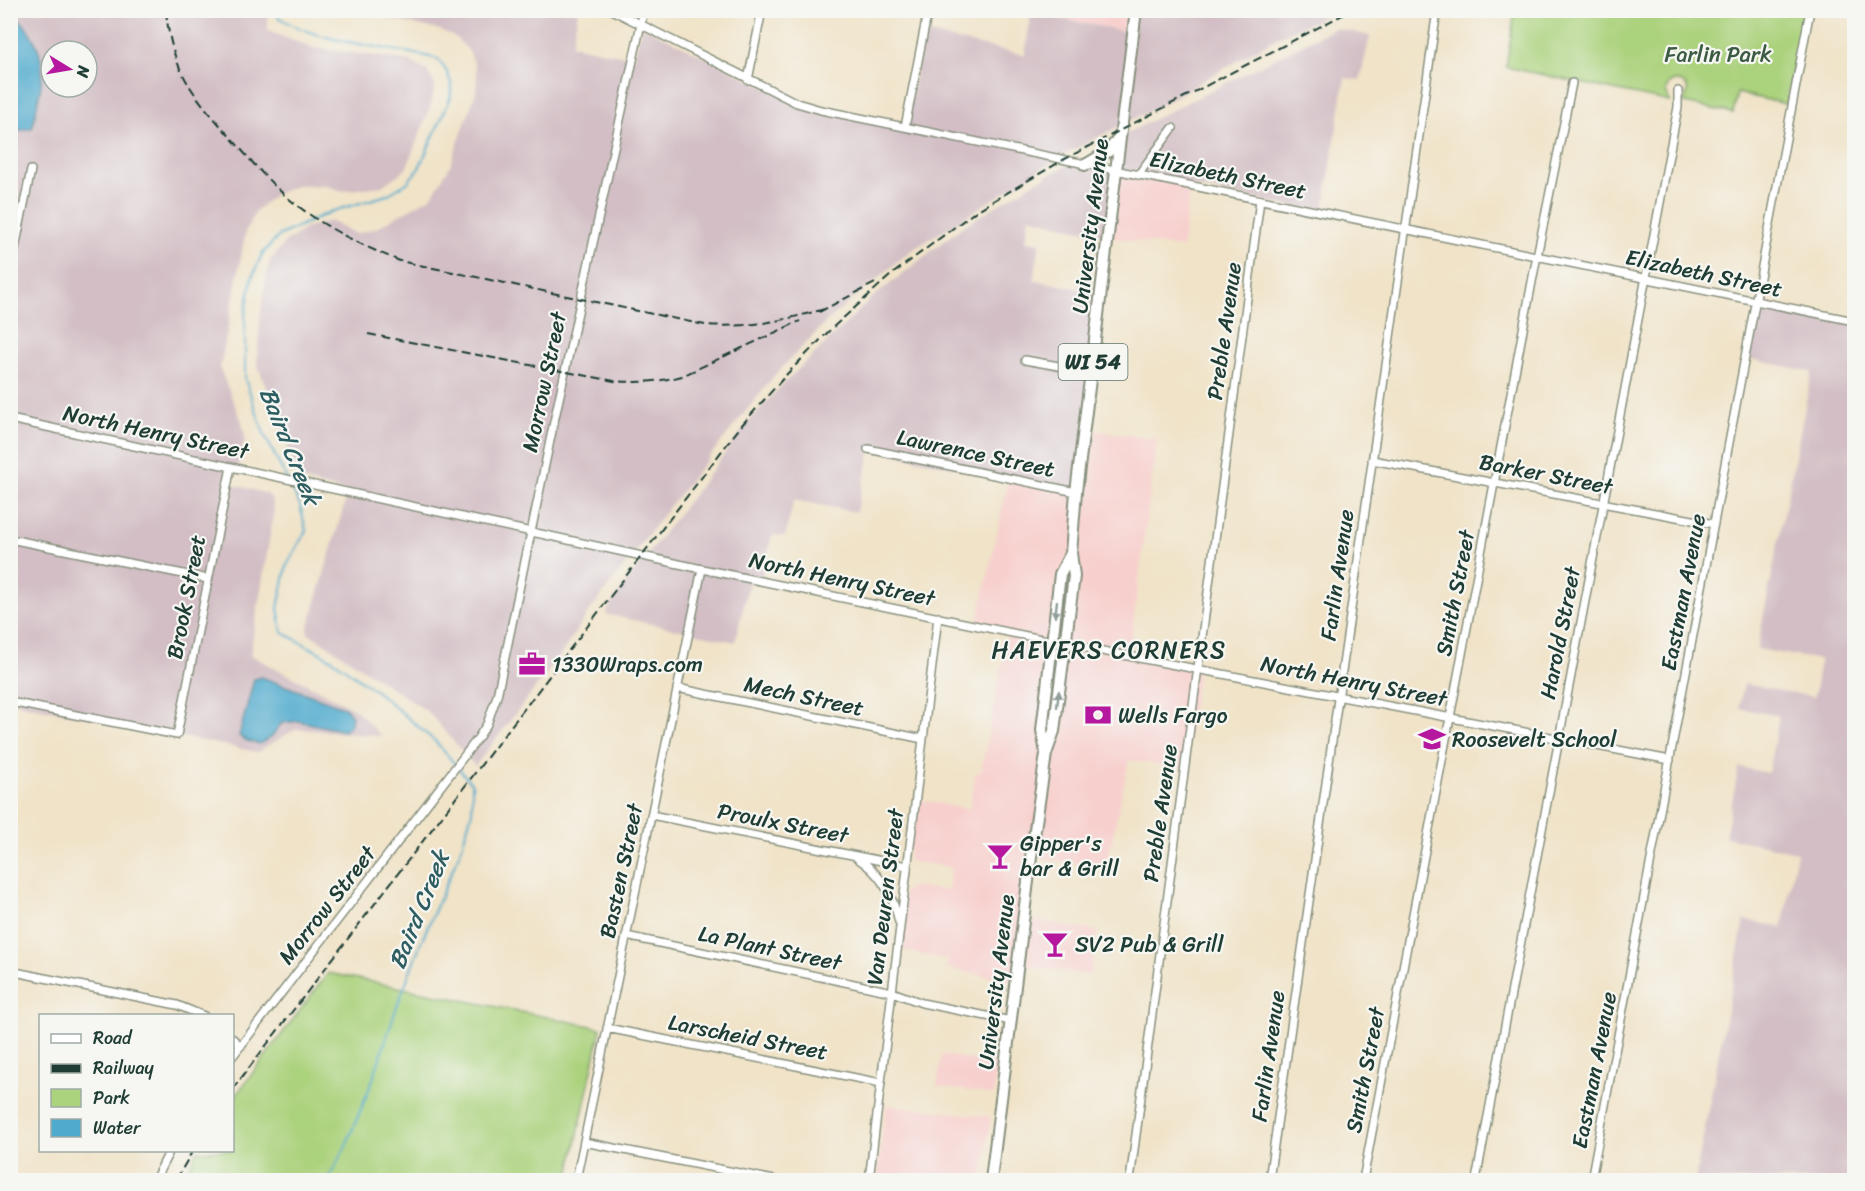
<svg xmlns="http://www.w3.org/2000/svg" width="1865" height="1191" viewBox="0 0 1865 1191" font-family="Sriracha,sans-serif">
  <rect width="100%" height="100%" fill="#f6f6f2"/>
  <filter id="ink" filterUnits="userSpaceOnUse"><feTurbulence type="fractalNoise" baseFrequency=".0167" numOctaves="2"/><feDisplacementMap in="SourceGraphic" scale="12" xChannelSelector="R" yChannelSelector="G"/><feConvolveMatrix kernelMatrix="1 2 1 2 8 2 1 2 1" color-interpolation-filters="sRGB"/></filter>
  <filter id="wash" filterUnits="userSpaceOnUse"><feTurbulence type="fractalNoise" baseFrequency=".008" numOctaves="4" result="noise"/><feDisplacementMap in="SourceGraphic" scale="24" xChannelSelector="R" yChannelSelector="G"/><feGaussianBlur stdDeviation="1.35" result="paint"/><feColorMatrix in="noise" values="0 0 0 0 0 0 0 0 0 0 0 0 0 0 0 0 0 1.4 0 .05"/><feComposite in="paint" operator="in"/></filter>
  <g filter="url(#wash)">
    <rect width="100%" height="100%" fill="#f0e3c8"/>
    <!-- built -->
    <path fill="#f7d0ce" d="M1032 10 1136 11 1133 33 1031 13Z
      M1116 171 1190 186 1182 248 1108 237Z
      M1084 429 1157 439 1129 655 1198 669 1184 769 1129 760 1106 868 1032 857 1023 919 1098 931 1090 975 1018 964 1016 982 947 968 948 960 897 949 904 892 912 886 948 891 951 867 908 861 915 799 969 809 976 772H981L1008 632 977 625 1009 478Z
      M942 1054 997 1065 994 1095 937 1086Z
      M886 1105 991 1117 982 1180H877Z"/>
    <!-- industrial -->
    <path fill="#d2bec4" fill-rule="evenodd" d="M10 11H267L268 31 313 48 406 60 427 71 435 84 431 105 406 169 382 186 343 191 327 186 297 185 274 195 256 211 246 230 220 369 242 422 245 438 238 468 231 467 228 483 268 494 272 500 274 511 250 655 355 709 381 736 296 729 257 752 11 702ZM51 51H87V87H51Z
      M378 11H578L572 45 634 58 642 26 797 103 905 127 924 33 1025 55 1031 13 1133 33 1136 11H1337L1278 37 1163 104 1067 153 909 252 827 321 774 376 666 511 588 613 557 660 475 766 427 711 307 632 348 492 300 480 257 363 261 311 269 262 286 242 308 227 330 221 356 234 376 228 431 197 450 166 476 92 477 79 475 65 469 51 455 37 440 30 394 20Z
      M1335 28 1370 36 1360 80 1345 78 1323 213 1117 171 1108 237 1029 217 1026 241 1040 243 1034 280 1101 293 1076 492 871 450 856 512 794 500 785 536 772 535 761 581 750 579 735 642 605 614 619 592 751 419 779 388 872 298 962 227 1037 181 1073 162 1116 171 1121 136Z
      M1757 302 1854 321V1180H1695L1744 920 1782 927 1797 852 1725 837 1739 767 1768 773 1779 716 1739 708 1744 684 1814 697 1820 660 1757 649 1812 372 1745 358Z"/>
    <!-- green -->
    <path fill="#abd27d" stroke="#658858" stroke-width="1.5" d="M1515 11H1805L1786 104 1737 93 1733 113 1684 103 1688 89C1684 80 1675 78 1668 85L1666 92 1670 102 1506 67Z
      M328 973 601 1028 568 1180H182L197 1151 232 1150 233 1099Z"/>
    <!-- water -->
    <path fill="#50aace" stroke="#387481" stroke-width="1.5" d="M13 11C52 54 44 73 33 125L32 128 21 130 11 136 10 11Z
      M261 677 346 708 352 716 351 724 344 731 299 721 282 723 271 737 260 744 247 741 239 736 254 679Z"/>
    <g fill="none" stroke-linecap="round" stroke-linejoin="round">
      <!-- stream -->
      <path stroke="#50aace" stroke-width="2" d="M278 10V17C321 45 389 46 438 59L447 72 452 86 450 99 419 168 407 183 387 195 330 212 280 235 262 254 252 278 245 316V379L264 434 300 505 306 531 287 565 278 608 282 632 333 660 380 694 436 742 472 784V812L460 852 422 940 396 1009 372 1082 345 1148 328 1180"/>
    </g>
  </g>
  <g filter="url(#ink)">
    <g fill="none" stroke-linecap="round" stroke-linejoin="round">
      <defs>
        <path id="street" d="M612 10 797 103 821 110 1854 321
          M748 80 762 10
          M905 127 928 10
          M1138 175 1173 128
          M10 273 31 170
          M1025 360 1092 372
          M10 419 702 569 1066 644 1670 760
          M868 449 1076 492
          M1372 460 1714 524
          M10 539 208 579
          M677 688 923 739
          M10 702 177 735 231 467
          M651 815 907 866
          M857 858C881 873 893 895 899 922
          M626 936 892 992 922 1003 1011 1021
          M10 971 177 1005 204 1016
          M607 1028 881 1083
          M232 1038 241 1046
          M232 1057 478 738 487 724 497 696 552 431 644 10
          M584 1142 774 1180
          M155 1180 170 1150
          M576 1180 702 569
          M869 1180 938 617
          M1130 1180 1260 200
          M1269 1180 1437 10
          M1363 1180 1535 266 1572 83
          M1476 1180 1678 107V91
          M1591 1180 1810 10"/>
        <path id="primary" d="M1085 165 1109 151 1120 136
          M1046 753 1042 730 1060 574 1071 553
          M991 1180 1031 857 1046 754 1054 731 1074 576 1071 553 1076 492 1136 10"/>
      </defs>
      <!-- street casing -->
      <use href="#street" stroke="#88907e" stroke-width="10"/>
      <!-- primary casing -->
      <use href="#primary" stroke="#88907e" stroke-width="14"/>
      <!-- street -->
      <use href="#street" stroke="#fff" stroke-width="7"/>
      <!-- primary -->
      <use href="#primary" stroke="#fff" stroke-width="10"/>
      <!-- rail -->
      <path stroke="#1f3d34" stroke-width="2" stroke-dasharray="9 4.5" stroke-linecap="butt" d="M166 10C171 72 195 97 234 141 251 161 268 181 288 198 321 226 360 245 400 261L705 325C752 328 780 321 825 309
        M819 312 875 283
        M368 334 614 381C637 383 659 382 682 376L800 321
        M232 1090 741 426 786 375 831 329 891 275 976 211 1063 160 1352 10
        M176 1180 193 1150"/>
    </g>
    <!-- one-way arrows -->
    <defs><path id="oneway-solid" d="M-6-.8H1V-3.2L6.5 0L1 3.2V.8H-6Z" transform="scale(1.5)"/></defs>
    <g fill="#8f9e9a">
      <use href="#oneway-solid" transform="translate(1056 609) rotate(97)"/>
      <use href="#oneway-solid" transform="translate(1058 699) rotate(-83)"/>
    </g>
  </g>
  <!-- icons -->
  <defs>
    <symbol id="office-bare" viewBox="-9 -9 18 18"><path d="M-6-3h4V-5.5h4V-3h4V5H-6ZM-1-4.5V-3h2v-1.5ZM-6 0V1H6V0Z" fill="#b5179e" stroke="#f6f6f2" stroke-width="2.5" paint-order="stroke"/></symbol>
    <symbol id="bank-bare" viewBox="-9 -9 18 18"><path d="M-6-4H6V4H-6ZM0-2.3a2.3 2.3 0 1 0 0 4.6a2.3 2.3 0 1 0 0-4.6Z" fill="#b5179e" stroke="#f6f6f2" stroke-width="2.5" paint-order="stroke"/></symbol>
    <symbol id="school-bare" viewBox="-9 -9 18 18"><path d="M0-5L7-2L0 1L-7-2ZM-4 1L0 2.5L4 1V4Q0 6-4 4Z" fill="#b5179e" stroke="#f6f6f2" stroke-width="2.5" paint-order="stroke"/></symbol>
    <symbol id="bar-bare" viewBox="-9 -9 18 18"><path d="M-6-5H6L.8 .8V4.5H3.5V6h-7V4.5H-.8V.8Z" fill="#b5179e" stroke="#f6f6f2" stroke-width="2.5" paint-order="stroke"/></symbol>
  </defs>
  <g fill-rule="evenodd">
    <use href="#office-bare" x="513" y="645" width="38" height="38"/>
    <use href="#bank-bare" x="1079" y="696" width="38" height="38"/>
    <use href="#school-bare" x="1413" y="720" width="38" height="38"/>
    <use href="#bar-bare" x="981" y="837" width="38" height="38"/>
    <use href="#bar-bare" x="1036" y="925" width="38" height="38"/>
  </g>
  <g text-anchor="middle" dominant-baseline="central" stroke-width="4.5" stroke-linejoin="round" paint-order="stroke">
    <!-- shield labels -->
    <rect fill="#f6f6f2" stroke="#60746d" stroke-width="1.5" x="1058.5" y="344" width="69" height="36" rx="4.5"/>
    <g font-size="21" font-weight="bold" fill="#1f3d34">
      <text x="1093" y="362">WI 54</text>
    </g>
    <!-- park labels -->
    <g font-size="22" fill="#3b5b43" stroke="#f6f6f2">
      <text x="1718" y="54">Farlin Park</text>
    </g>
    <!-- street labels -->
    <g font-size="22" fill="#1f3d34" stroke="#f6f6f2">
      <text transform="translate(1228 175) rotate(12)">Elizabeth Street</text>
      <text transform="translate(1090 226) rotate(-83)">University Avenue</text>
      <text transform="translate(1704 273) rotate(12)">Elizabeth Street</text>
      <text transform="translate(1224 331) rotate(-82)">Preble Avenue</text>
      <text transform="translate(544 382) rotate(-78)">Morrow Street</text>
      <text transform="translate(156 432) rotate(12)">North Henry Street</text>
      <text transform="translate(976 453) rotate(12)">Lawrence Street</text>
      <text transform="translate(1546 474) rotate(11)">Barker Street</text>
      <text transform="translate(1337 575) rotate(-82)">Farlin Avenue</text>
      <text transform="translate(842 579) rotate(12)">North Henry Street</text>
      <text transform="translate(1683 592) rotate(-79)">Eastman Avenue</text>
      <text transform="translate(1455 593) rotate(-79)">Smith Street</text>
      <text transform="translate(186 597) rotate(-79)">Brook Street</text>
      <text transform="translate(1560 633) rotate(-79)">Harold Street</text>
      <text transform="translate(1354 681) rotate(11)">North Henry Street</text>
      <text transform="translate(804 696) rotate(12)">Mech Street</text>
      <text transform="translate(1160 813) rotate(-82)">Preble Avenue</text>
      <text transform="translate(783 823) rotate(11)">Proulx Street</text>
      <text transform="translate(621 871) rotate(-78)">Basten Street</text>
      <text transform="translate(885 897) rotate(-83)">Van Deuren Street</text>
      <text transform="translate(327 905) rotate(-52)">Morrow Street</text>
      <text transform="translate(770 948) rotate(12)">La Plant Street</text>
      <text transform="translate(996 982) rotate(-83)">University Avenue</text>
      <text transform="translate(748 1037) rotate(11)">Larscheid Street</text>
      <text transform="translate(1268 1056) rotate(-82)">Farlin Avenue</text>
      <text transform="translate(1365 1070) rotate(-79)">Smith Street</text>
      <text transform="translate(1594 1070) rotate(-79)">Eastman Avenue</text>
    </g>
    <!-- poi labels -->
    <g font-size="22" fill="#1f3d34" stroke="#f6f6f2" text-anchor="start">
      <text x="552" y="664">1330Wraps.com</text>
      <text x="1118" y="715">Wells Fargo</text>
      <text x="1452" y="739">Roosevelt School</text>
      <text x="1020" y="843">Gipper's<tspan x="1020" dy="25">bar &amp; Grill</tspan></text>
      <text x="1075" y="944">SV2 Pub &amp; Grill</text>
    </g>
    <!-- water labels -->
    <g font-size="24" font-style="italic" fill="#2e5e62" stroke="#f6f6f2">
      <text transform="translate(290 446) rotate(68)">Baird Creek</text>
      <text transform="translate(419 910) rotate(-68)">Baird Creek</text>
    </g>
    <!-- neighbourhood labels -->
    <g font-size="24" letter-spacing="1.5" fill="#1f3d34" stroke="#f6f6f2">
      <text x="1109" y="650">HAEVERS CORNERS</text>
    </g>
  </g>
  <!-- margin -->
  <rect width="1865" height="1191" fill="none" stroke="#f6f6f2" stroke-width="36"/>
  <!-- legend -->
  <rect x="39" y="1014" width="195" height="138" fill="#f6f6f2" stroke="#a0aca6" stroke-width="1.5"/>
  <rect x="51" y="1034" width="30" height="9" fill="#ffffff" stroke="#a0aca6" stroke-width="1.5"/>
  <text x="93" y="1044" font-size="18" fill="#1f3d34">Road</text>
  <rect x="51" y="1064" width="30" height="9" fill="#1f3d34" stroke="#a0aca6" stroke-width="1.5"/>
  <text x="93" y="1074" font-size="18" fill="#1f3d34">Railway</text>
  <rect x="51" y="1089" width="30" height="18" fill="#abd27d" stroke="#a0aca6" stroke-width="1.5"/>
  <text x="93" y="1104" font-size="18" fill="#1f3d34">Park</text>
  <rect x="51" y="1119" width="30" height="18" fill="#50aace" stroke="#a0aca6" stroke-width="1.5"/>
  <text x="93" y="1134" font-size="18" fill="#1f3d34">Water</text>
  <!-- north arrow -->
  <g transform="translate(69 69) rotate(101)"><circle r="28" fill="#f6f6f2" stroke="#a0aca6" stroke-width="1.5"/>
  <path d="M0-4.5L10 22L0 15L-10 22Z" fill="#b5179e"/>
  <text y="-9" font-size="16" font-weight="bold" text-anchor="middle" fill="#1f3d34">N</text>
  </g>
</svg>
